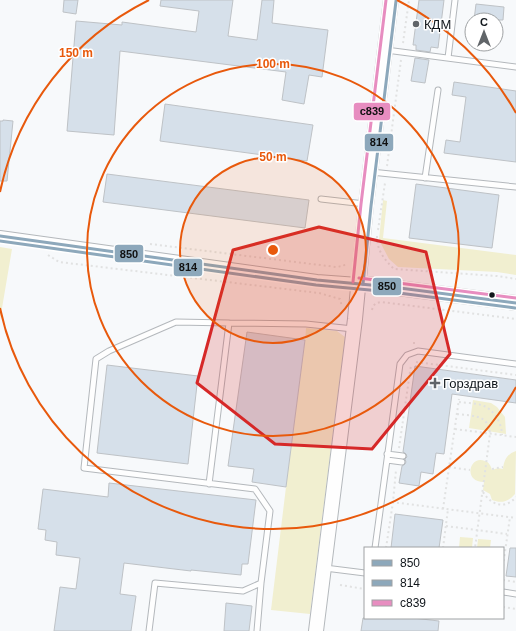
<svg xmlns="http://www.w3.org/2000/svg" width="516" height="631" viewBox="0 0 516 631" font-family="Arial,sans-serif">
  <rect width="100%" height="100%" fill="#f7f9fb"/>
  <!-- green -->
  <path fill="#f1efd0" d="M383 200 387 201 383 238 516 255V275L497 272 398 267 389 259 379 240Z
    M0 247 12 249 0 320Z
    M306 328 337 331 345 337 310 614 271 610 286 487 305 340Z
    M473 400 491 403 497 407 505 417 506 434 469 428Z
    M516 451 515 494C509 501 502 504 492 500L490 494 483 490 484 482C462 482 470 454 485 461 489 462 491 466 492 470L498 468 503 469C504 460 507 454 516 451Z
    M460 537 473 538 472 548H459Z
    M478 539 491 540 490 548H477Z"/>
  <!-- building -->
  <path fill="#d6e0ea" stroke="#bec2c6" d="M64 0H78L76 14 63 12Z
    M161 0H233L228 36 257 40 262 0H274L272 23 328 30 322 77 309 75 304 104 282 100 286 72 120 51 114 135 67 131 76 21 122 25V22L196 32 199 11 160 6Z
    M419 0H444L438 48 431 47 430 52 416 50V45H413Z
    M476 4 504 7 503 20H474Z
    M415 58 429 60 425 83 411 81Z
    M454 82 516 91V162L444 153 446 140 460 142 466 97 452 95Z
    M165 104 313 125 307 161 160 141Z
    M3 120 13 121 7 181H0V121H3Z
    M107 174 309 200 305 228 103 202Z
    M416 184 499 195 492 248 409 238Z
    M247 332 305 340 286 487 252 482 254 469 228 466Z
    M107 365 198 376 188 464 97 453Z
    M415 366 516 380V403L452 394 444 454 436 453 433 474 421 472 419 486 399 483 402 466 405 464 406 462 405 459 407 457 406 454 403 452Z
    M109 483 256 500 248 564H242L241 575 191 570V571L124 563 120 594 136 596 131 631H54L60 587 76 589 80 558 56 555 57 542 45 540 46 530 38 529 43 489 108 497Z
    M395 514 443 520 439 548H391Z
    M510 548H516V577L506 576Z
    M226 603 252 606 249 631H224Z
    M363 618H413L439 621 438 631H361Z"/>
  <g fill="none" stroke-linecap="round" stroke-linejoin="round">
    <defs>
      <path id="lane" d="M386 50 516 67
        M448 58 455 0
        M371 172 516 187
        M425 178 438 90
        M321 199 365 204
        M229 323 306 324 353 329
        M387 454 403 456
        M387 460 402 462
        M375 548 400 364 407 355 418 351 516 364
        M325 568 365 573
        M503 592 516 594
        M149 631 155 583 243 591 261 583 270 511 255 489 84 468 96 359 109 351 176 322 229 323 209 484
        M257 631 261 583"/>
      <path id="street" d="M0 236 317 280 358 283"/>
      <path id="secondary" d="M358 283 516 303
        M316 631 355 319 366 205 391 0"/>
    </defs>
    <!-- lane casing -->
    <use href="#lane" stroke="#b4b8bc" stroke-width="7"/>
    <!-- street casing -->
    <use href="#street" stroke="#b4b8bc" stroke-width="12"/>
    <!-- secondary casing -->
    <use href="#secondary" stroke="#b4b8bc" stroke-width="16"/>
    <!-- path -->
    <path stroke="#e1e2e2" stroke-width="2" stroke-dasharray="2 3" stroke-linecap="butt" d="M403 43 409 0
      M387 166 401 60
      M378 230 385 183
      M377 236C377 251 384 259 394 269L497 276 516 279
      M150 244 336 267 343 266 347 263
      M48 255 59 262 319 293 340 299 342 307
      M372 310C373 305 375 303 381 302L516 319
      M414 344V339
      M416 362 516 375
      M459 402C467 403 477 403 484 406 495 411 502 424 502 435
      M457 414C472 416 489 414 490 434L475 548
      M455 429 516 437
      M399 448 411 365
      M449 467 470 470
      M492 469 503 467
      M483 492C491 505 505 510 516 497
      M392 502 516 518
      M443 509 459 399
      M446 526 507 534
      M386 548 393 502 396 470
      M443 548 448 509
      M503 566 510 517
      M503 580 516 582
      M340 585 365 589
      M503 607 516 609"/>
    <!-- lane -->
    <use href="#lane" stroke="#fefefe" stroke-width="5"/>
    <!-- street -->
    <use href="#street" stroke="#fefefe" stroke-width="10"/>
    <!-- secondary -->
    <use href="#secondary" stroke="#fefefe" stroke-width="14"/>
    <defs>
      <path id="bus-1" d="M0 236 317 280 392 287 516 303"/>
      <path id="bus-2" d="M0 241 316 285 391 292 515 308
        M363 284 371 206 396 1"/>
      <path id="bus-3" d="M359 278 516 298
        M353 282 361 204 386 0"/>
    </defs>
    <!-- bus-1 casing -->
    <use href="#bus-1" stroke="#fff" stroke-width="6"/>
    <!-- bus-2 casing -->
    <use href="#bus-2" stroke="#fff" stroke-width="6"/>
    <!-- bus-3 casing -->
    <use href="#bus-3" stroke="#fff" stroke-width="6"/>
    <!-- bus-1 -->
    <use href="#bus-1" stroke="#8da8bb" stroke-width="3"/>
    <!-- bus-2 -->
    <use href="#bus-2" stroke="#8da8bb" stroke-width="3"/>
    <!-- bus-3 -->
    <use href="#bus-3" stroke="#e78dc0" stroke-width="3"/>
  </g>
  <!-- marked area -->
  <path fill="#d62828" fill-opacity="0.2" stroke="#d62828" stroke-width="3" stroke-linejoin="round" d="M319 227 426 252 450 354 372 449 275 444 197 383 233 250Z"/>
  <!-- distance rings -->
  <circle cx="273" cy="250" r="93" fill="#e8590c" fill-opacity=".12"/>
  <g fill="none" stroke="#e8590c" stroke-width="2">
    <circle cx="273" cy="250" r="93"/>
    <circle cx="273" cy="250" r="186"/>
    <path d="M516 387A279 279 0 0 1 0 308M0 192A279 279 0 0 1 149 0M397 0A279 279 0 0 1 516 113"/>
  </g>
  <!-- markers -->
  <g fill="#616569" stroke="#fff" stroke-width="1.5">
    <circle cx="416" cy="24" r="4"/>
    <path d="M433 377h4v4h4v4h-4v4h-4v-4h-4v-4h4z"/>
  </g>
  <circle fill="#10161b" stroke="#fff" stroke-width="1.5" cx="492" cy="295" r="3.5"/>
  <g text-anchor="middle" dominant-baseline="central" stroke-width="3" stroke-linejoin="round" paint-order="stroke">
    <!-- poi labels -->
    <g font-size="13" fill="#10161b" stroke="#fff" text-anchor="start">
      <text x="424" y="24">КДМ</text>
      <text x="443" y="383">Горздрав</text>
    </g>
  </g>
  <circle cx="273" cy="250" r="6" fill="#e8590c" stroke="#fff" stroke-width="2"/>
  <g font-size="12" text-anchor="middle" font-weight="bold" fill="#e8590c" stroke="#fff" stroke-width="3" stroke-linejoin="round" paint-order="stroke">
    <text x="76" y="57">150 m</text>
    <text x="273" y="68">100 m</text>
    <text x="273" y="161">50 m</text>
  </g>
  <g stroke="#fff" stroke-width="1.5">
    <rect x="353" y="102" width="38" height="19" rx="4" fill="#e78dc0"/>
    <rect x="364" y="133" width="30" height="19" rx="4" fill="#8da8bb"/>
    <rect x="114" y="244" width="30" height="19" rx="4" fill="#8da8bb"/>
    <rect x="173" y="258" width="30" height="19" rx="4" fill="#8da8bb"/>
    <rect x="372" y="277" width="30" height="19" rx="4" fill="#8da8bb"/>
  </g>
  <g font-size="11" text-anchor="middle" font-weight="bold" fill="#111">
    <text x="372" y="115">с839</text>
    <text x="379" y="146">814</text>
    <text x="129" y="258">850</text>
    <text x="188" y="271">814</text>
    <text x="387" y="290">850</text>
  </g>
  <!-- legend -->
  <rect x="364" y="547" width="140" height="72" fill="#ffffff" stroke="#9fa2a4"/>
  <rect x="372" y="560" width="20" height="6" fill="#8da8bb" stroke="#9fa2a4"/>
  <text x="400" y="567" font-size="12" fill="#10161b">850</text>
  <rect x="372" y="580" width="20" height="6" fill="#8da8bb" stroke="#9fa2a4"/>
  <text x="400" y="587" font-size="12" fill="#10161b">814</text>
  <rect x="372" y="600" width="20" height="6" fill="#e78dc0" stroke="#9fa2a4"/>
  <text x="400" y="607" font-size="12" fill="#10161b">с839</text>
  <!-- north arrow -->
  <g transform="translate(484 32)"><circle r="19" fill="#ffffff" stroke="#9fa2a4"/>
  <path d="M0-3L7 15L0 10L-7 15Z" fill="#616569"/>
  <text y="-6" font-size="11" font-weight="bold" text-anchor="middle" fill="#10161b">С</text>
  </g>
</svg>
